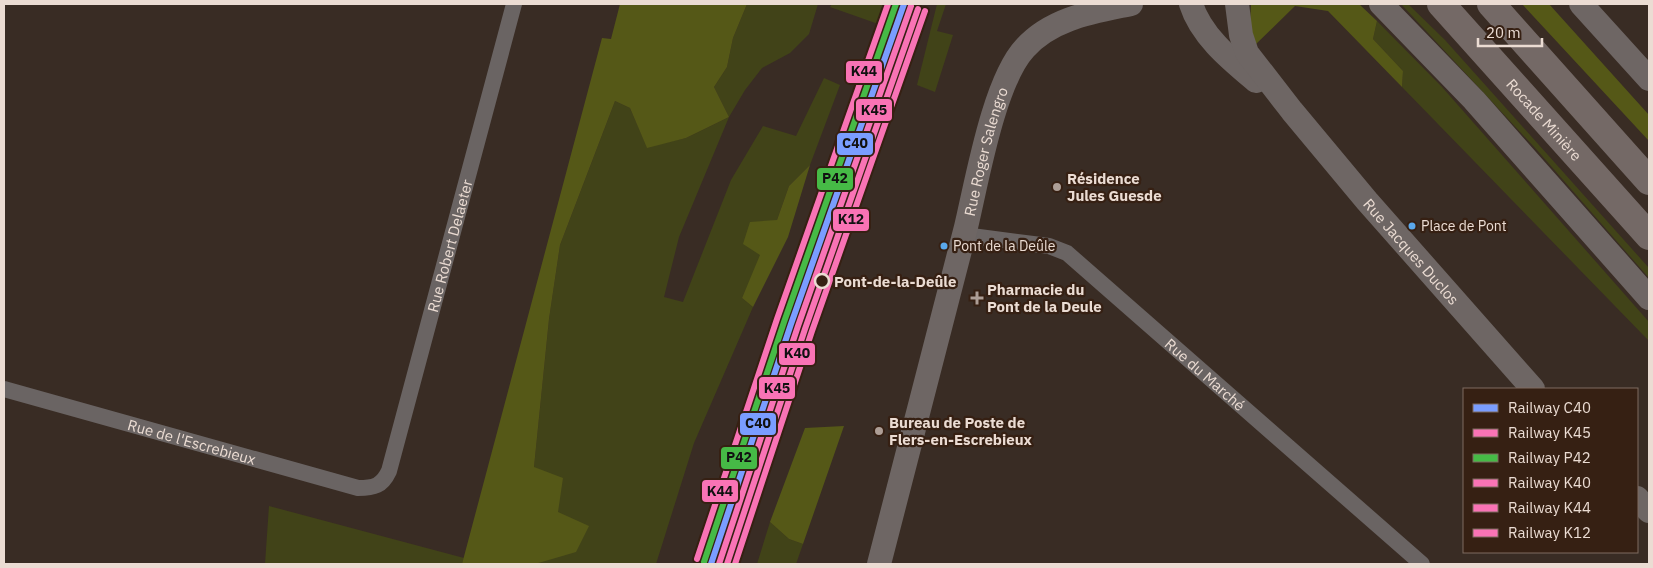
<svg xmlns="http://www.w3.org/2000/svg" width="1653" height="568" viewBox="0 0 1653 568" font-family="'IBM Plex Sans',sans-serif">
  <rect width="100%" height="100%" fill="#392c24"/>
  <!-- green -->
  <path fill="#414318" d="M747 4H818L809 34 790 53 762 68 745 90 729 117 679 237 664 297 683 302 731 180 763 126 796 136 824 78 840 85 810 165 789 186 777 220 742 298 753 307 694 443 656 564H535L540 562 558 512 534 467 549 319 560 245 615 101 630 108 647 147 686 138 729 117 714 87 727 67 733 38Z
    M832 4H892L884 26 830 7Z
    M937 4H946L937 31 953 35 935 92 917 85Z
    M1401 4H1408L1445 40 1649 268V278L1536 149Z
    M1377 21 1442 87 1649 322V341L1402 87 1403 71 1373 39Z
    M269 506 464 558 462 564H265Z
    M770 522 789 539 803 544 796 564H757Z"/>
  <!-- forest -->
  <path fill="#555817" d="M620 4H747L733 38 727 67 714 87 729 117 686 138 647 148 630 108 615 101 560 245 549 319 534 467 563 478 558 512 589 526 576 552 535 564H462L602 38 611 39Z
    M1251 4H1359L1377 21 1373 39 1403 71 1402 87 1328 11 1295 6 1255 45 1250 25Z
    M1522 4H1549L1649 115V141Z
    M810 165 788 237 753 307 742 298 760 255 743 244 750 222 777 220 789 186Z
    M844 426 803 544 789 539 770 522 805 428Z"/>
  <g fill="none" stroke-linecap="round" stroke-linejoin="round">
    <!-- street -->
    <g stroke="#6a6463" stroke-width="16">
      <path id="s1" d="M964 235 1049 246 1067 253 1422 564"/>
      <path id="s2" d="M4 389 358 488C374 488 382 486 389 471L514 4"/>
    </g>
    <!-- secondary -->
    <g stroke="#6e6664" stroke-width="24">
      <path d="M1191 4C1201 36 1231 60 1256 81"/>
      <path id="s3" d="M1237 4 1241 35 1247 53 1292 111 1367 201 1533 389"/>
      <path d="M1381 4 1474 100 1649 298"/>
      <path d="M1581 4 1649 79"/>
      <path d="M1637 498 1649 511"/>
      <path id="s4" d="M879 564C908 452 937 339 966 227 977 181 994 81 1025 48 1052 18 1093 12 1131 4"/>
    </g>
    <!-- highway -->
    <g stroke="#746966" stroke-width="28">
      <path id="s5" d="M1441 4 1649 236"/>
      <path d="M1491 4 1649 181"/>
    </g>
    <defs>
      <path id="rail-1" d="M711 564 791 324 904 4"/>
      <path id="rail-2" d="M719 564 798 326 911 6"/>
      <path id="rail-3" d="M704 562 784 322 896 4"/>
      <path id="rail-4" d="M727 564 805 329 918 9"/>
      <path id="rail-5" d="M697 559 777 319 888 4"/>
      <path id="rail-6" d="M735 564 812 331 925 11"/>
    </defs>
    <!-- rail-1 casing -->
    <use href="#rail-1" stroke="#362013" stroke-width="10"/>
    <!-- rail-2 casing -->
    <use href="#rail-2" stroke="#362013" stroke-width="10"/>
    <!-- rail-3 casing -->
    <use href="#rail-3" stroke="#362013" stroke-width="10"/>
    <!-- rail-4 casing -->
    <use href="#rail-4" stroke="#362013" stroke-width="10"/>
    <!-- rail-5 casing -->
    <use href="#rail-5" stroke="#362013" stroke-width="10"/>
    <!-- rail-6 casing -->
    <use href="#rail-6" stroke="#362013" stroke-width="10"/>
    <!-- rail-1 -->
    <use href="#rail-1" stroke="#7a9dff" stroke-width="6"/>
    <!-- rail-2 -->
    <use href="#rail-2" stroke="#f973b5" stroke-width="6"/>
    <!-- rail-3 -->
    <use href="#rail-3" stroke="#46ba46" stroke-width="6"/>
    <!-- rail-4 -->
    <use href="#rail-4" stroke="#f973b5" stroke-width="6"/>
    <!-- rail-5 -->
    <use href="#rail-5" stroke="#f973b5" stroke-width="6"/>
    <!-- rail-6 -->
    <use href="#rail-6" stroke="#f973b5" stroke-width="6"/>
  </g>
  <!-- markers -->
  <g fill="#ad9e96" stroke="#362013" stroke-width="2">
    <circle cx="1057" cy="187" r="5"/>
    <path d="M974.5 290.5h5v5h5v5h-5v5h-5v-5h-5v-5h5z"/>
    <circle cx="879" cy="431" r="5"/>
  </g>
  <g fill="#5aa8eb" stroke="#362013" stroke-width="2">
    <circle cx="1412" cy="226" r="4.5"/>
    <circle cx="944" cy="246" r="4.5"/>
  </g>
  <circle fill="#362013" stroke="#ebdcd3" stroke-width="2.5" cx="822" cy="281" r="7"/>
  <g text-anchor="middle" dominant-baseline="central" stroke-width="4.5" stroke-linejoin="round" paint-order="stroke">
    <!-- bus labels -->
    <g font-size="14" fill="#ebdcd3" stroke="#362013" text-anchor="start">
      <text x="1421" y="226">Place de Pont</text>
      <text x="953" y="246">Pont de la Deûle</text>
    </g>
    <!-- street labels -->
    <g font-size="15" fill="#ebdcd3" stroke="#362013">
      <text stroke="none"><textPath href="#s5" startOffset="155">Rocade Minière</textPath></text>
      <text stroke="none"><textPath href="#s4" startOffset="426">Rue Roger Salengro</textPath></text>
      <text stroke="none"><textPath href="#s2" startOffset="639">Rue Robert Delaeter</textPath></text>
      <text stroke="none"><textPath href="#s3" startOffset="308">Rue Jacques Duclos</textPath></text>
      <text stroke="none"><textPath href="#s1" startOffset="289">Rue du Marché</textPath></text>
      <text stroke="none"><textPath href="#s2" startOffset="195">Rue de l'Escrebieux</textPath></text>
    </g>
    <!-- poi labels -->
    <g font-size="15" font-weight="bold" fill="#ebdcd3" stroke="#362013" text-anchor="start">
      <text x="1067" y="178">Résidence<tspan x="1067" dy="17">Jules Guesde</tspan></text>
      <text x="987" y="289">Pharmacie du<tspan x="987" dy="17">Pont de la Deule</tspan></text>
      <text x="889" y="422">Bureau de Poste de<tspan x="889" dy="17">Flers-en-Escrebieux</tspan></text>
    </g>
    <!-- stop labels -->
    <g font-size="15" font-weight="bold" fill="#ebdcd3" stroke="#362013" text-anchor="start">
      <text x="834" y="281">Pont-de-la-Deûle</text>
    </g>
  </g>
  <g stroke="#362013" stroke-width="2">
    <rect x="845" y="60" width="38" height="24" rx="5" fill="#f973b5"/>
    <rect x="855" y="98" width="38" height="24" rx="5" fill="#f973b5"/>
    <rect x="836" y="132" width="38" height="24" rx="5" fill="#7a9dff"/>
    <rect x="816" y="167" width="38" height="24" rx="5" fill="#46ba46"/>
    <rect x="832" y="208" width="38" height="24" rx="5" fill="#f973b5"/>
    <rect x="778" y="342" width="38" height="24" rx="5" fill="#f973b5"/>
    <rect x="758" y="376" width="38" height="24" rx="5" fill="#f973b5"/>
    <rect x="739" y="412" width="38" height="24" rx="5" fill="#7a9dff"/>
    <rect x="720" y="446" width="38" height="24" rx="5" fill="#46ba46"/>
    <rect x="701" y="479" width="38" height="24" rx="5" fill="#f973b5"/>
  </g>
  <g font-size="14" text-anchor="middle" font-weight="bold" fill="#111">
    <text x="864" y="76">K44</text>
    <text x="874" y="115">K45</text>
    <text x="855" y="148">C40</text>
    <text x="835" y="183">P42</text>
    <text x="851" y="224">K12</text>
    <text x="797" y="358">K40</text>
    <text x="777" y="393">K45</text>
    <text x="758" y="428">C40</text>
    <text x="739" y="462">P42</text>
    <text x="720" y="496">K44</text>
  </g>
  <!-- border -->
  <rect width="1653" height="568" fill="none" stroke="#ebdcd3" stroke-width="10"/>
  <!-- legend -->
  <rect x="1463" y="388" width="175" height="165" fill="#362013" stroke="#7e6b60"/>
  <rect x="1473" y="404" width="25" height="8" fill="#7a9dff" stroke="#7e6b60"/>
  <text x="1508" y="413" font-size="15" fill="#ebdcd3">Railway C40</text>
  <rect x="1473" y="429" width="25" height="8" fill="#f973b5" stroke="#7e6b60"/>
  <text x="1508" y="438" font-size="15" fill="#ebdcd3">Railway K45</text>
  <rect x="1473" y="454" width="25" height="8" fill="#46ba46" stroke="#7e6b60"/>
  <text x="1508" y="463" font-size="15" fill="#ebdcd3">Railway P42</text>
  <rect x="1473" y="479" width="25" height="8" fill="#f973b5" stroke="#7e6b60"/>
  <text x="1508" y="488" font-size="15" fill="#ebdcd3">Railway K40</text>
  <rect x="1473" y="504" width="25" height="8" fill="#f973b5" stroke="#7e6b60"/>
  <text x="1508" y="513" font-size="15" fill="#ebdcd3">Railway K44</text>
  <rect x="1473" y="529" width="25" height="8" fill="#f973b5" stroke="#7e6b60"/>
  <text x="1508" y="538" font-size="15" fill="#ebdcd3">Railway K12</text>
  <!-- scale -->
  <path d="M1478 38v8h64v-8" fill="none" stroke="#ebdcd3" stroke-width="2.5"/>
  <text x="1486" y="38" font-size="15" fill="#ebdcd3" stroke="#362013" stroke-width="4" paint-order="stroke">20 m</text>
</svg>
